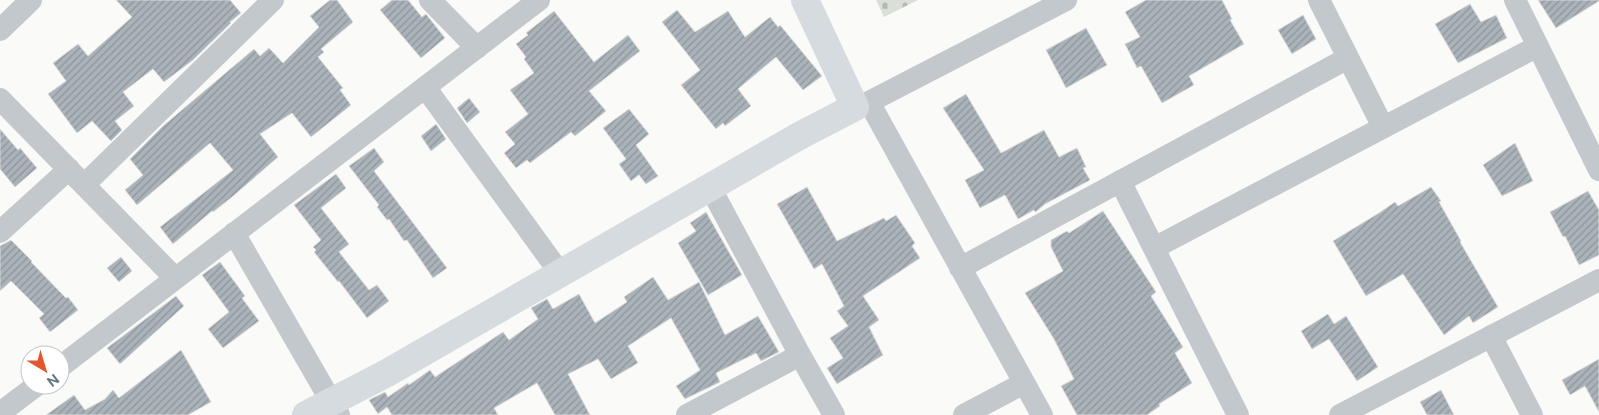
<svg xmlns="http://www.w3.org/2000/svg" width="1599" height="415" viewBox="0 0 1599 415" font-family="'Public Sans',sans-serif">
  <defs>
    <pattern id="cemetery-stones" width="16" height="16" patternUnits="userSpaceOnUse" patternTransform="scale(1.25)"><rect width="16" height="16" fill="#dadfd7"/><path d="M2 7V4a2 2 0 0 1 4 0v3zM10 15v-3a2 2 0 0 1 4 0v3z" fill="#b4b9b4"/></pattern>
    <pattern id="building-hatch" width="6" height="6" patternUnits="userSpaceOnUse" patternTransform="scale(1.25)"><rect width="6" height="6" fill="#aab3b9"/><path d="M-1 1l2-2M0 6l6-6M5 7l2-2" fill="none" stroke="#8e969c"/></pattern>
  </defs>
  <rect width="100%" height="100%" fill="#fafaf8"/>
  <!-- cemetery -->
  <path fill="url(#cemetery-stones)" d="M876 0H918L884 17Z"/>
  <!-- building -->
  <path fill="url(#building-hatch)" stroke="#dcdcda" d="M116 0H230L241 13 230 22 231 23 193 60 164 82 153 69 123 92 134 106 115 121 122 130 111 141 92 121 77 133 48 94 66 81 53 63 78 44 88 56 132 17Z
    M330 0H337L353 22 321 49 324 52 318 57 343 88 340 90 351 105 311 137 292 113 260 134 278 157 232 197 213 212 212 211 173 244 160 227 233 170 210 143 137 205 125 190 143 175 130 159 163 126 254 49 260 56 269 48 283 63 319 27 310 16Z
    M392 0H408L422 17 426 14 445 38 421 58 380 10Z
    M1146 0H1222L1232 19 1230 20 1244 44 1189 76 1194 85 1162 103 1141 66 1137 68 1125 44 1140 37 1125 12Z
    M1538 0H1599V1L1556 28Z
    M1470 4 1481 22 1496 15 1507 38 1458 63 1435 24Z
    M677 10 695 32 728 11 745 37 770 17 778 27 780 25 822 76 803 90 776 57 738 89 751 106 725 126 723 123 716 129 681 85 700 70 662 22Z
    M554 11 594 62 628 35 640 51 589 91 606 111 575 136 571 132 530 163 527 160 516 168 504 153 515 144 505 132 528 114 510 90 534 73 524 59 526 57 516 44 528 35 526 33Z
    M1303 15 1316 39 1292 54 1278 30Z
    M1086 28 1107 65 1066 88 1046 50Z
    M966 94 1001 153 1044 130 1059 157 1077 148 1086 167 1083 168 1090 180 1045 204 1037 211 1035 212 1034 210 1018 219 1005 195 980 208 965 180 984 170 943 108Z
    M469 98 480 112 467 123 457 108Z
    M629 109 649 134 636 145 658 176 646 184 639 175 631 181 619 164 626 159 603 128Z
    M436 124 446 139 431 151 421 136Z
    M0 129 18 150 20 148 37 168 15 187 0 169Z
    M1515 143 1533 181 1502 196 1483 165Z
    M374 148 384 162 374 171 447 268 433 278 407 240 404 241 389 219 387 220 377 207 379 205 349 166Z
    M336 174 346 188 321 208 349 244 339 252 369 290 377 285 389 301 367 318 339 281 338 282 314 252 316 250 313 247 321 240 294 205Z
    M807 187 837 241 884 218 886 221 896 215 915 243 912 246 920 258 863 296 879 320 869 327 883 355 837 384 827 368 843 358 830 338 848 326 837 311 844 306 822 264 814 269 777 204Z
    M1431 187 1441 201 1439 202 1461 241 1460 242 1498 307 1473 323 1469 316 1444 335 1403 274 1366 296 1333 241 1379 213 1395 202 1398 206Z
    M1588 191 1599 210V255L1579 265 1565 236 1563 237 1550 212Z
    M1103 211 1156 292 1151 296 1183 347 1175 353 1192 383 1159 404 1160 406 1147 415H1077L1061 386 1074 379 1054 339 1025 293 1063 271 1051 247V240L1067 231 1069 233Z
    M706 212 742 275 708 295 678 243 696 231 690 223Z
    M11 240 32 261 31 262 66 298 68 297 78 310 50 332 39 318 44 314 11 281 0 291V246Z
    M121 257 132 271 119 282 107 268Z
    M220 262 245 296 242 298 259 321 223 348 208 329 229 312 202 275Z
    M653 277 668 300 699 282 725 335 758 316 779 352 761 361 756 353 716 373 720 382 685 399 676 386 700 370 671 318 628 346 638 363 611 379 598 359 568 374 590 415H555L537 383 494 408 498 415H392L387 407 378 414 369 400 385 392 388 397 408 383 409 385 430 370 435 377 503 332 509 340 538 319 531 308 547 299 553 309 579 294 595 323 627 302 624 297Z
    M176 296 184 306 120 364 107 348Z
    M1328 314 1334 324 1346 316 1378 367 1357 381 1329 339 1312 349 1301 331Z
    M181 350 211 402 188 415H46L74 395 85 410 105 399 113 390 119 398Z
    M1599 359V412L1585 386 1570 395 1562 380Z
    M1441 390 1454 415H1427L1420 402Z"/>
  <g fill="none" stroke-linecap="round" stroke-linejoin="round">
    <!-- street -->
    <path stroke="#c3c8cc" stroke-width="22" d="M430 0 477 48
      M1319 0 1383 127
      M1515 0 1599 170
      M0 30 31 0
      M425 87 560 273
      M0 99 175 278
      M869 102 1042 415
      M855 107 869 102 1066 0
      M1120 181 1238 415
      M84 185 273 0
      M710 187 800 355 834 415
      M0 232 69 169
      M234 233 339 415
      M1154 248 1538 46
      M960 268 1348 58
      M1491 336 1532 415
      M60 367 539 0
      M0 413 37 385
      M687 415 800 355
      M964 415 1024 383
      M1340 415 1599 280"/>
    <!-- secondary -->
    <path stroke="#d6dbdf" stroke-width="28" d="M306 415 387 373 801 135 855 107 805 0"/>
  </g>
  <!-- north arrow -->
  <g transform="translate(45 370) rotate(142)"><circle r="24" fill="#ffffff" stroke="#c1c8cd"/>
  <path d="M0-4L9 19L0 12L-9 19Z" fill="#e4572e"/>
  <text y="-8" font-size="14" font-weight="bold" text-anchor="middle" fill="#657683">N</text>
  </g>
</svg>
